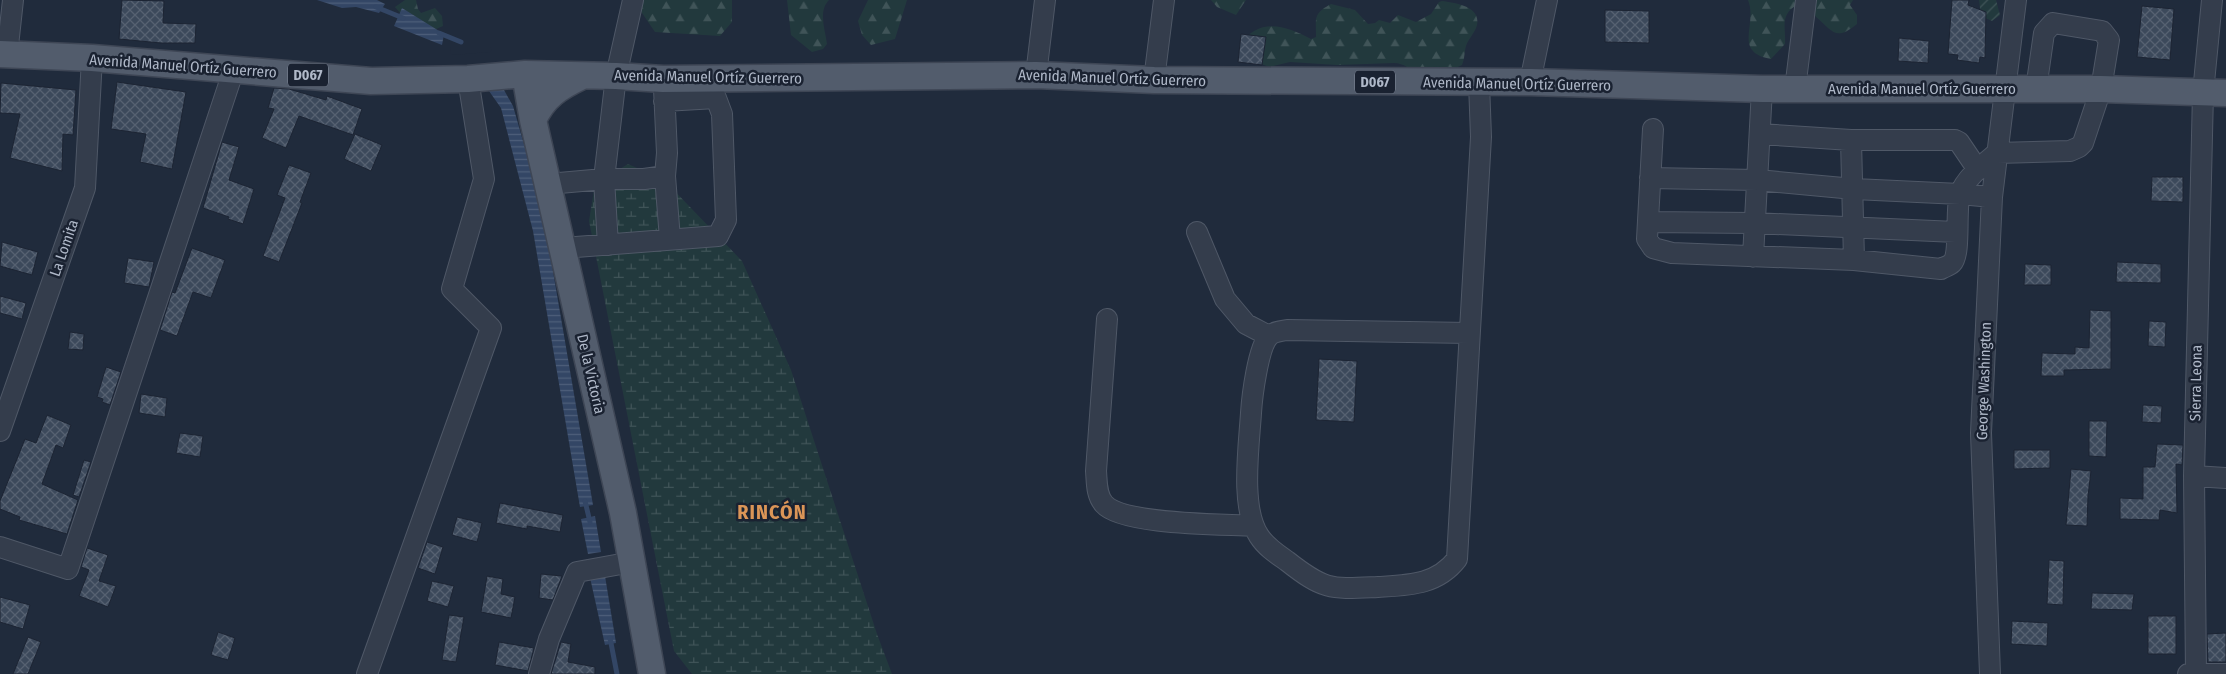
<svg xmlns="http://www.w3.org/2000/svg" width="2226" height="674" viewBox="0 0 2226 674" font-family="'Fira Sans Condensed',sans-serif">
  <defs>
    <pattern id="forest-firs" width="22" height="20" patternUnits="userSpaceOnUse" patternTransform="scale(1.25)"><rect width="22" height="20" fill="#22393d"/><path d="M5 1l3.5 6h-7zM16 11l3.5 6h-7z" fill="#405458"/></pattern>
    <pattern id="wetland-marsh" width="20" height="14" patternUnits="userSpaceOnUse" patternTransform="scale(1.25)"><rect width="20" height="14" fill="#22393d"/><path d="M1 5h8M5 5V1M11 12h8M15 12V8" fill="none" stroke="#405458"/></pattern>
    <pattern id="garden-furrows" width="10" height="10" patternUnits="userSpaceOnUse" patternTransform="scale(1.25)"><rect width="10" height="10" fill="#22393d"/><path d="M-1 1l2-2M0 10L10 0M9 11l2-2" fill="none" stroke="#405458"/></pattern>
    <pattern id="water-rules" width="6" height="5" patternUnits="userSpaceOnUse" patternTransform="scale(1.25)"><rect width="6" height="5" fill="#334665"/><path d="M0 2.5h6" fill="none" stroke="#4e5f7a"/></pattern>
    <pattern id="building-cross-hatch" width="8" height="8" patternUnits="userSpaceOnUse" patternTransform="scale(1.25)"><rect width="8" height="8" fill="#3c495b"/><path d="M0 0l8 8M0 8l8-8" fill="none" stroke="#566171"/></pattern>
  </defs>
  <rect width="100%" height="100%" fill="#202b3c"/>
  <!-- forest -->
  <path fill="url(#forest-firs)" d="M405 0H416L418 9 421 13 435 8 442 16 443 26 427 33 402 15 395 7Z
    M639 0H732V22L720 36 655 32 640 10Z
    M787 0H829C818 11 825 29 827 44L823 49 812 52 791 35Z
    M868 0H907L895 39 871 45 862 35 858 21Z
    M1211 0H1246L1236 15 1217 7Z
    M1748 0H1853L1850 5 1857 15V24C1835 42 1833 31 1815 16 1810 12 1804 9 1799 4 1779 14 1786 26 1785 44L1771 59C1732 52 1758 25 1748 0Z
    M1442 1C1455 3 1481 6 1477 25 1475 33 1468 39 1466 46 1464 53 1465 58 1462 65 1453 70 1430 76 1420 73 1410 70 1404 63 1394 63L1337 65 1290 62 1269 67 1259 63 1240 46C1258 16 1286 26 1311 39L1316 37C1316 17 1313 14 1331 4L1355 10 1368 24 1375 23 1379 20 1390 23 1398 15 1416 22 1431 14 1439 2Z"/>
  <!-- wetland -->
  <path fill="url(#wetland-marsh)" d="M628 164 664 180 742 261 791 370 877 634 892 674H692L674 651 589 221 595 184Z"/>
  <!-- garden -->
  <path fill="url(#garden-furrows)" d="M1979 0H1996L2000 15 1992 21 1981 16Z"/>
  <!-- water -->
  <path fill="url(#water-rules)" d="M317 0H377L385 4 379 13 356 7 342 8Z
    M402 8 444 34 442 45 394 26Z
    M504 90 513 106 542 207 593 505 580 507 533 231 501 108 489 91Z
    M595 516 601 552 588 554 581 519Z
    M604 570 616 643 605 645 589 573Z"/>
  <!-- pier -->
  <path fill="#202b3c" d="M451 47H490L492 50 490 52 452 55 450 53Z"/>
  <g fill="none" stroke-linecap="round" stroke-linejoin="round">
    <!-- stream -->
    <path stroke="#334665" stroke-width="5" d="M376 7 403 18
      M439 33 461 42
      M585 501 590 522
      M610 638 617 674"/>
  </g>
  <!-- building -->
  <path fill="url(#building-cross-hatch)" stroke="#1c2433" d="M122 0 164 1 163 23 196 24 195 43H161L119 39Z
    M1952 0H1969L1968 5 1986 12 1985 58 1980 57 1979 63 1957 60 1958 55 1948 54Z
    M2142 6 2174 9 2170 60 2137 57Z
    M1605 10 1649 11V43L1605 42Z
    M1241 34 1266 37 1262 65 1238 62Z
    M1899 38 1929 41 1928 63 1898 61Z
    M117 82 186 92 172 169 140 162 146 134 111 129Z
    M1 83 76 90 73 135 63 134 62 171 10 158 20 114 0 113Z
    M274 88 289 89 326 100 327 96 362 109 353 135 299 116 286 148 262 138 274 109 268 108Z
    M355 134 382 145 371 171 344 159Z
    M222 142 239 147 229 180 254 189 243 224 228 219 229 217 203 208Z
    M289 165 311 173 300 202 302 203 279 262 263 256 285 198 277 195Z
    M2152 177H2183V202L2151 201Z
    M2 242 38 252 32 275 0 266Z
    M192 248 225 260 211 298 193 292 177 336 160 330 172 292 175 293Z
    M128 258 154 262 149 287 124 283Z
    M2117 262 2161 264V283L2116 282Z
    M2025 264 2051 265V285H2024Z
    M0 296 26 303 22 319 0 313Z
    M2090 310 2111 311V369L2064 370V376H2041L2042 353 2075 354V347L2089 348Z
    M2149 321 2166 322 2165 347 2148 346Z
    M70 332 84 334 83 350 68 349Z
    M1319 359 1357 361 1354 422 1316 420Z
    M106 367 121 372 110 405 102 402 103 399 97 397Z
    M141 394 167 398 165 417 139 413Z
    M2143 405 2162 406 2161 423 2142 422Z
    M47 415 71 425 63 448 56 445 42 484 78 500 67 534 19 520 20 517 0 509V501L25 439 36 443Z
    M2089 421H2107L2106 457 2089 456Z
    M180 433 203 436 200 457 176 453Z
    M2157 444 2183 445 2182 465 2176 464 2177 513 2160 510 2159 520 2120 519V498L2143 499V467H2155Z
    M2014 450H2050V468L2014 469Z
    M84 460 91 462 79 497 73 495Z
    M2071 469 2091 471 2088 496 2087 526 2066 525Z
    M500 503 563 515 560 532 527 526V529L496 523Z
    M457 517 482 523 477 542 452 535Z
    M427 542 443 547 435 574 418 568Z
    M87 548 108 555 99 581 116 586 108 607 79 596 89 570 81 567Z
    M2049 560 2064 561 2063 605 2047 604Z
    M541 574 562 576 553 600 539 598Z
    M487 576 503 579 501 594 515 597 511 618 481 612Z
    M432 581 454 586 448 607 427 601Z
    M2092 593 2134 594 2132 610 2091 609Z
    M0 597 30 605 23 629 0 622Z
    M449 615 464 617 456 662 442 660Z
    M2148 616H2176V654H2148Z
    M2012 621 2048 623 2047 646 2011 644Z
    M218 632 235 638 228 660 211 655Z
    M2226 633V662H2208L2207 634Z
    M28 637 41 642 28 674H13Z
    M499 642 534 648 528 671 495 665Z
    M561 642 571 644 568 662 595 667V674H551Z"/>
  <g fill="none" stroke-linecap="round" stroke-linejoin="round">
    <defs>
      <path id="minor" d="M7 55 13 0
        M1036 75 1045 0
        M1154 80 1164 0
        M1530 82 1547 0
        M1795 89 1806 0
        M1653 129 1647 239 1653 248 1672 253 1854 260 1941 269C1944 267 1949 266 1952 263 1961 254 1955 209 1960 194 1966 177 1984 164 1997 153L2070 151 2079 147 2083 143 2101 89 2109 40 2102 31 2053 23 2044 33 2036 89
        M1760 134 1851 140H1955L1959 142 1978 170
        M1851 140 1854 260
        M665 176 670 239
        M1650 178 1757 180 1854 189 1960 194 1992 197
        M548 184 604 179H644L665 176 667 153 664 89
        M1648 222 1753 223 1956 232
        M1197 232 1225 299 1246 324 1269 336
        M608 245 604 179 616 76 633 0
        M563 248 718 236 726 220 722 114 716 98 664 101
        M1753 257 1762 89
        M1107 319 1096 471C1097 482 1096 495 1104 504 1122 525 1224 524 1254 526
        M1469 333 1287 330C1281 331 1273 332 1269 336 1258 347 1252 397 1251 413 1249 446 1240 508 1259 536 1266 547 1277 554 1287 561 1325 591 1331 589 1378 587 1409 585 1437 585 1457 559L1481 137 1479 83
        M0 431 85 188 92 58
        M2194 476 2226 478
        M0 547 68 569 234 69
        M367 674 491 328 452 289 484 179 468 79
        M539 674 549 639 577 572 632 562
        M1990 674 1981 433 1992 197 2016 0
        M2188 674H2226
        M2196 674 2194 476 2203 93 2212 0"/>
      <path id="major" d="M0 54 92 58 371 81 468 79 525 74 616 76 663 79 1036 75 1154 80 1530 82 1762 89H2101L2226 93
        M525 74 533 120 623 513 652 674
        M533 120C544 96 559 87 582 76"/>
    </defs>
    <!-- minor casing -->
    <use href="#minor" stroke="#4f5867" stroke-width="22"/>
    <!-- major casing -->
    <use href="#major" stroke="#3e4655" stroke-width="29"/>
    <!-- minor -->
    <use href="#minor" stroke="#343d4c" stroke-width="20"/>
    <!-- major -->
    <use href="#major" stroke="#525c6c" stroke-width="26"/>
  </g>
  <g text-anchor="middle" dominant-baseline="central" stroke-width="5" stroke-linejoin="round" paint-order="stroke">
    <!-- shield labels -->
    <g fill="#1a2231" stroke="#828b9b" stroke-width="1">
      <rect x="288" y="63.5" width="40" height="23" rx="4"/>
      <rect x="1355" y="70.5" width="40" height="23" rx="4"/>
    </g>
    <g font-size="14" font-weight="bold" fill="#afb8c8">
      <text x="308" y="75">D067</text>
      <text x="1375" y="82">D067</text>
    </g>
    <!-- street labels -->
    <g font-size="15" fill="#afb8c8" stroke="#1a2231">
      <text transform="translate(183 66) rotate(4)">Avenida Manuel Ortíz Guerrero</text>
      <text transform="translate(708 77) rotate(1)">Avenida Manuel Ortíz Guerrero</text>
      <text transform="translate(1112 78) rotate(2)">Avenida Manuel Ortíz Guerrero</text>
      <text transform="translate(1517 84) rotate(1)">Avenida Manuel Ortíz Guerrero</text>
      <text x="1922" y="89">Avenida Manuel Ortíz Guerrero</text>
      <text transform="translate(64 248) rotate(-71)">La Lomita</text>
      <text transform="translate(591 374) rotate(77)">De la Victoria</text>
      <text transform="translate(1984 381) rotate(-88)">George Washington</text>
      <text transform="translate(2196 383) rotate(-89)">Sierra Leona</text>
    </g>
    <!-- district labels -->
    <g font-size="20" font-weight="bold" letter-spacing="1" fill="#db9557" stroke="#1a2231">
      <text x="772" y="512">RINCÓN</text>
    </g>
  </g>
</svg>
